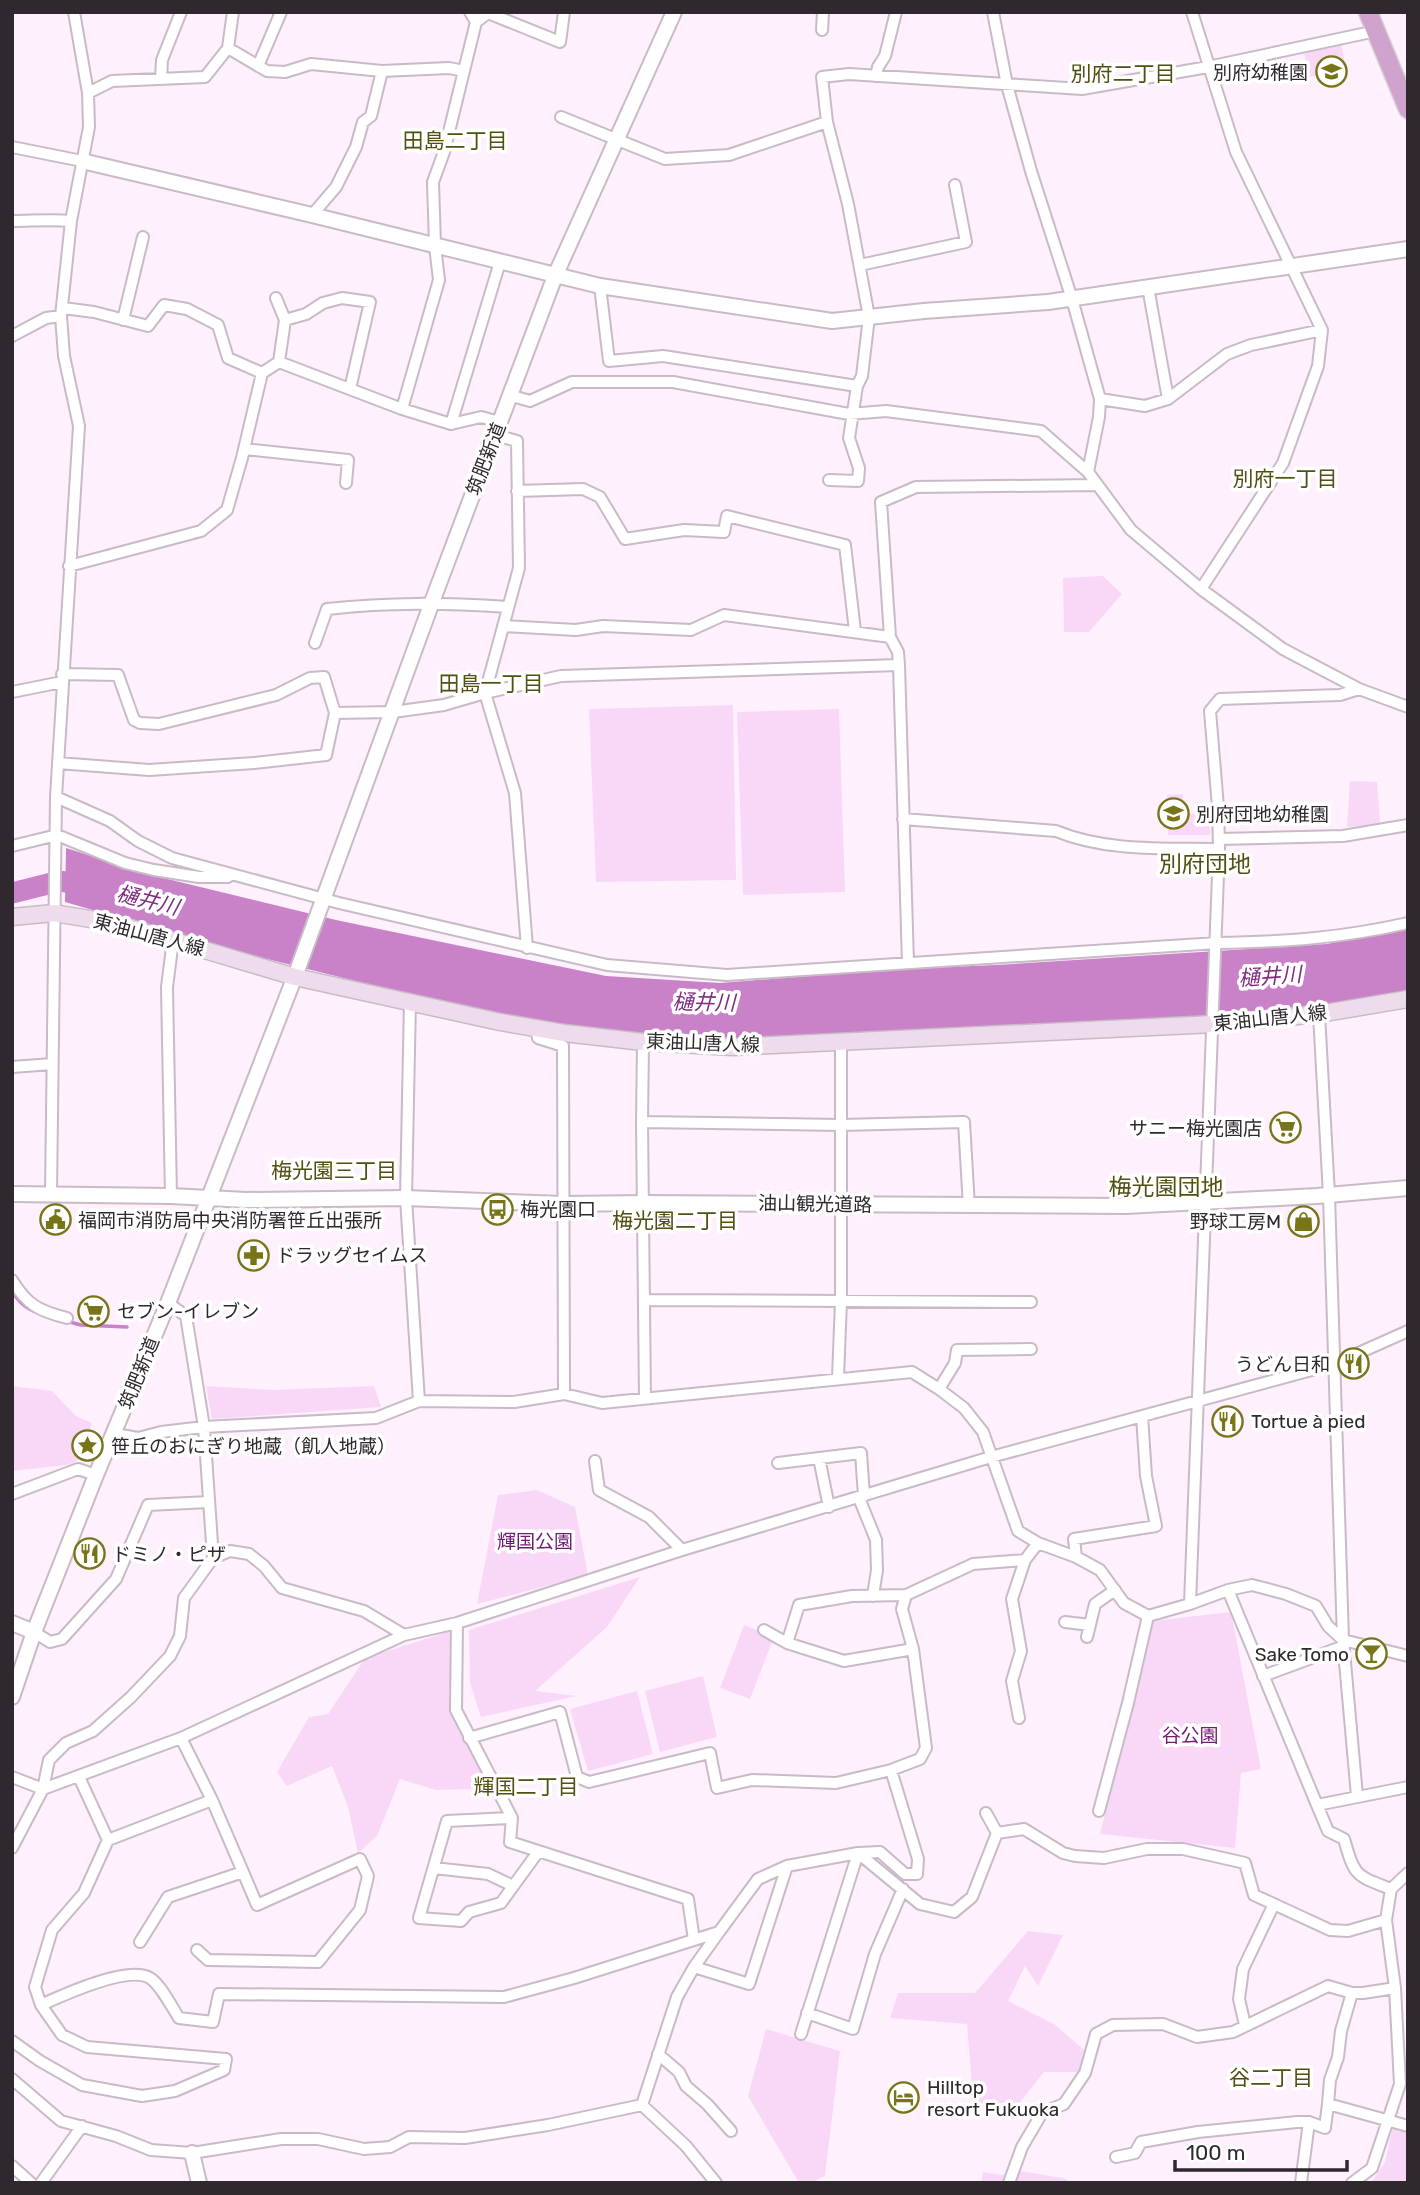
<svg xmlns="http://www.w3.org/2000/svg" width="1420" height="2195" viewBox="0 0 1420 2195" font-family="Rubik,'Noto Sans JP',sans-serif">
  <rect width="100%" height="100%" fill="#fef0fd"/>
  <!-- green -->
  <path fill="#f9d8f7" d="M1341 44 1346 69 1309 77 1304 52Z
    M1103 576 1122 594 1089 632H1064L1063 578Z
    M733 705 736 880 596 882 589 709Z
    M839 709 845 892 743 895 737 712Z
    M1350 781 1377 782 1380 825 1347 827Z
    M1183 794 1184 814 1209 813 1210 835H1168L1167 795Z
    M12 1386 52 1391 76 1416 92 1423 77 1461 67 1465 12 1471Z
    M206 1386 273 1390 374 1386 381 1407 212 1419Z
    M537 1490 575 1507 588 1575 477 1604 498 1495Z
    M640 1577 607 1627 535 1691 577 1696 481 1717 470 1683 469 1630Z
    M1231 1612 1261 1769 1241 1773 1235 1848 1100 1834 1153 1621Z
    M744 1625 774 1637 750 1699 720 1688Z
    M451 1631 450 1708 487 1779 474 1789 436 1790 400 1779 377 1836 358 1853 348 1807 332 1766 287 1786 277 1772 309 1717 328 1714 365 1658Z
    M703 1676 717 1737 660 1752 645 1691Z
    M637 1691 653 1754 588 1771 570 1709Z
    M1028 1931 1063 1935 1038 1986 1025 1966 1008 2001 1054 2024 1084 2050 1078 2072H1044L1009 2116 974 2109 967 2024 890 2018 898 1993H975Z
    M766 2029 840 2051 825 2176 810 2183H799L748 2096Z
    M1393 2127 1408 2130V2183H1371L1385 2162Z
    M1020 2171 1063 2178 1072 2183H981L983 2172 1002 2175Z"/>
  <!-- water -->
  <path fill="#c981c7" d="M66 848 155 876 336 920 480 950 606 976 720 983 899 969 997 965 1327 944 1408 927V993L1309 1009 1236 1017 1114 1020 800 1037 693 1040 553 1025 452 1005 235 951 65 902Z"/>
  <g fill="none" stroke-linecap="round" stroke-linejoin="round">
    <!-- stream -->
    <path stroke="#c981c7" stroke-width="3.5" d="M12 1291C19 1302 26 1309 39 1313
      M66 1321 81 1325 127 1327"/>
    <!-- river -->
    <path stroke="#c981c7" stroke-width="21" d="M12 893 60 881 92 887"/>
    <defs>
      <path id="minor" d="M993 12 1007 85 1031 171 1072 299 1100 399 1099 417 1088 472
        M476 22 488 13 560 42 564 12
        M822 30 823 12
        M228 48 233 12
        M258 66 281 12
        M876 76 878 67 885 56 896 12
        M161 79 162 60 181 12
        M88 93 112 81 205 77 228 48 267 71 285 72 311 64 382 71 449 68 464 71
        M561 117 665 159 729 155 827 122
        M12 147 82 161
        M312 215 336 187 356 147 363 122 371 116 382 71
        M12 221C32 221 51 219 71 221
        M860 265 966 242 955 185
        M600 286 609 361 663 356 857 386 862 376 869 317 848 204 827 122 822 77 849 74 1082 89 1208 67 1376 31
        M1148 287 1168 399
        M276 298 285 320
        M63 308 94 312 148 326 164 305 187 309 218 325 228 358 262 373
        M123 320 143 237
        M12 336 46 318 61 316
        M279 362 285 320 306 314 323 303 342 298 370 302 350 389
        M509 395 530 401 572 382H673L849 414 886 411 1041 431 1088 472 1131 530 1201 589 1283 463 1318 366 1322 330 1236 152 1192 12
        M1100 399 1145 406 1168 399 1227 354 1251 345 1322 330
        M402 409 439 280 435 246 433 182 444 152 476 22 470 12
        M451 424 500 262
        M495 435 517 441 519 568 485 693 515 793 527 948
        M244 449 348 460 346 483
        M829 480 858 481 859 468 849 438 857 386
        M517 491 583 489 600 497 625 539 684 530 724 532 727 516 845 545 855 631
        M69 566 201 531 227 510 242 458 262 373 279 362 402 409 451 424 481 417 500 422
        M1201 589 1283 649 1359 689 1408 707
        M503 626 576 630 603 626 691 630 724 615 890 637 898 652 899 665 908 963
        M890 637 881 502 916 487 1097 485
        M315 643 327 609C390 602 445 603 508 607
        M62 674 118 675 134 720 140 723 159 724 276 695 310 678 324 677 335 713
        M12 692 62 682
        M58 763 149 770 254 763 326 755 335 713 393 712 444 705 485 693 561 676 899 665
        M56 797 110 821 138 841 172 858 339 903 607 965 727 975 1217 943C1284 942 1342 938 1408 923
        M903 819 1056 831C1107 852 1165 848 1219 849
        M1219 839 1343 836 1408 825
        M12 846 57 835 125 863 154 870 199 877H228
        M410 1001 406 1198 419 1401
        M1319 1014 1329 1195 1343 1640 1357 1796
        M536 1028 538 1038 563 1046 564 1394
        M643 1042 642 1122 645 1398
        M12 1067 52 1064
        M642 1122 841 1125 964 1122 969 1207
        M51 1194 56 797 79 426 64 356 61 316 71 221 89 127 88 93 74 12
        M171 1196 167 987 173 940
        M12 1280C27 1305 39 1311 67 1318
        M644 1300 1031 1302
        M838 1378 841 1301V1041
        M939 1389 955 1363 957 1350 1031 1349
        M115 1434 138 1438 161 1432 204 1427 376 1418 419 1401 514 1402 564 1394 602 1403 912 1372 939 1389 964 1408 983 1432 1018 1531 1038 1543 1076 1557 1100 1570 1124 1603 1148 1616 1190 1604 1228 1590 1252 1585 1286 1594 1316 1606 1328 1626 1343 1640 1408 1656
        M819 1458 829 1507
        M595 1461 599 1490 649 1517 682 1550
        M778 1463 861 1453 864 1496
        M12 1494 78 1469 96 1475
        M859 1498 876 1540 877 1570 873 1596
        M1076 1557 1074 1539 1156 1526 1146 1476 1142 1416
        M213 1558 230 1551 249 1554 264 1566 282 1588 364 1611 404 1635
        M1228 1590 1317 1805 1408 1787
        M1190 1604 1219 849 1218 807 1210 711 1220 699 1340 695 1359 689
        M1065 1622 1090 1625
        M457 1623 456 1710 512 1818 510 1842 688 1899 694 1940
        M34 1632 50 1642 62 1639 116 1579 148 1505 209 1502
        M1087 1637 1095 1604 1115 1590
        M787 1643 799 1605 852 1596 906 1595
        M913 1649 902 1609 906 1595 973 1564 1025 1560 1038 1543
        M1263 1676 1344 1646
        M1019 1718 1012 1681 1021 1651 1012 1599 1025 1560
        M469 1738 560 1712 577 1777 589 1782 710 1753 717 1788 752 1780 836 1783 891 1770
        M12 1777 43 1789 181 1738 404 1635 457 1623 682 1550 991 1457 1334 1364 1408 1331
        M79 1777 108 1840
        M1317 1805 1328 1831 1344 1839C1355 1877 1355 1875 1391 1889
        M1099 1811 1128 1703 1148 1616
        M512 1818 447 1821 419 1918 461 1921 469 1912 501 1903 538 1852
        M997 1833 1024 1829 1063 1853 1075 1856 1104 1858 1147 1849H1183L1245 1863 1254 1895 1330 1930 1348 1931 1386 1920
        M12 1848 43 1789 49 1760 66 1743 93 1731 131 1697 170 1656 180 1636 184 1598 213 1558 204 1427 186 1316 168 1303
        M434 1868 488 1874 513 1886
        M140 1942 168 1897 243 1872 212 1800
        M197 1950 208 1960 318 1962 360 1910 368 1876 360 1859 257 1905 243 1872
        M694 1967 749 1984 787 1866
        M1352 1993H1363L1395 1988
        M41 2005 35 1987 52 1930 84 1893 108 1840 212 1800 181 1738
        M807 2013 853 2029 875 1954 903 1889
        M1245 2025 1239 1999 1243 1969 1274 1904
        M801 2034 858 1853 920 1904 954 1912 972 1897 997 1833 986 1813
        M12 2041 40 2061 82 2085 142 2096 175 2091 224 2070 226 2059 87 2047 62 2035 41 2005C63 1995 128 1965 150 1978 161 1985 171 2006 179 2018L213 2022 219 1994 504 1997 574 1978 719 1932 758 1879 787 1866 858 1853 880 1852 905 1874H917L918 1859 891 1770 920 1759 926 1748 913 1649 844 1661 787 1643 764 1630
        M658 2054 679 2072 686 2086 707 2104 731 2131
        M12 2079 61 2121 116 2136 151 2150 192 2153 281 2139H318L364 2149 390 2147 409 2137 465 2138 548 2125 642 2105 677 1997 694 1967 719 1932
        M642 2105 686 2146 716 2183
        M1116 2157 1135 2153 1141 2142 1198 2132 1297 2122H1309L1325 2128 1328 2104 1408 2126
        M12 2166 31 2183
        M41 2183 82 2126
        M1009 2183 1022 2147 1042 2113 1064 2104 1085 2073 1096 2034 1113 2025 1163 2024 1197 2037 1233 2032 1328 1986 1352 1993 1341 2031 1338 2057 1330 2080 1328 2104
        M1301 2183 1309 2122
        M1352 2183 1372 2168 1400 2084 1395 1988 1386 1920 1391 1889 1408 1873"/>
      <path id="tertiary" d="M82 161 312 215 600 286 832 321 924 311 1048 302 1408 249
        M12 1194 171 1196 246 1200 406 1198 563 1204 643 1203 1126 1206 1317 1196 1408 1188
        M12 1623 34 1632
        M12 1697 34 1632 96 1475 168 1303 297 971 432 602 555 276 674 12
        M192 2153 199 2183"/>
      <path id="secondary" d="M12 917 54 913 114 923 295 977 500 1022 564 1033 643 1042 733 1047 1214 1024 1319 1014 1408 999"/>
      <path id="trunk" d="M1368 12 1408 109"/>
    </defs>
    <!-- minor casing -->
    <use href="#minor" stroke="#c8bac7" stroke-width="14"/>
    <!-- tertiary casing -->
    <use href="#tertiary" stroke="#c8bac7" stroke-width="18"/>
    <!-- secondary casing -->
    <use href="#secondary" stroke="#c8bac7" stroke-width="19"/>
    <!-- trunk casing -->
    <use href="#trunk" stroke="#d5d4d5" stroke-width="21"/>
    <!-- minor -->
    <use href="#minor" stroke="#fff" stroke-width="10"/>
    <!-- tertiary -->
    <use href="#tertiary" stroke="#fff" stroke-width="14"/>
    <!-- secondary -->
    <use href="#secondary" stroke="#eedced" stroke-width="16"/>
    <!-- trunk -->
    <use href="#trunk" stroke="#d0a3cf" stroke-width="18"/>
  </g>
  <!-- icons -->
  <defs>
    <symbol id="school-ring" viewBox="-11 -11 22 22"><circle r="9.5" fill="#fff" stroke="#787519" stroke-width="1.5"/><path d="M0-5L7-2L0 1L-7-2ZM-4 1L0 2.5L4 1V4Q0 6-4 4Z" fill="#787519"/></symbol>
    <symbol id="supermarket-ring" viewBox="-11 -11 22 22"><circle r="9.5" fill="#fff" stroke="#787519" stroke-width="1.5"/><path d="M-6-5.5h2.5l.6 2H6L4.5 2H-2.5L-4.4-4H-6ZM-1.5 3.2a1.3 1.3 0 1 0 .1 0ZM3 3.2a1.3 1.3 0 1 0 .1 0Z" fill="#787519"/></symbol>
    <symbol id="bus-ring" viewBox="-11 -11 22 22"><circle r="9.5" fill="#fff" stroke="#787519" stroke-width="1.5"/><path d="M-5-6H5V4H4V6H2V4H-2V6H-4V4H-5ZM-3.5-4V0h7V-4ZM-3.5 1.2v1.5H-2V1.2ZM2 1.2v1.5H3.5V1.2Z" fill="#787519"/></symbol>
    <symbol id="civic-ring" viewBox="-11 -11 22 22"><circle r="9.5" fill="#fff" stroke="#787519" stroke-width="1.5"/><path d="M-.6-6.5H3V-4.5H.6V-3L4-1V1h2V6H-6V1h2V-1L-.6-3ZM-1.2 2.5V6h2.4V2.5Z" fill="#787519"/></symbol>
    <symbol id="shop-ring" viewBox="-11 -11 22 22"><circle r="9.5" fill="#fff" stroke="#787519" stroke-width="1.5"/><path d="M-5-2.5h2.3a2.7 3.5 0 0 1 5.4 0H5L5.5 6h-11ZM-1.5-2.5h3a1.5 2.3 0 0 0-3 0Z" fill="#787519"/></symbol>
    <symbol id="pharmacy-ring" viewBox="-11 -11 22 22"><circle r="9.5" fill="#fff" stroke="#787519" stroke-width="1.5"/><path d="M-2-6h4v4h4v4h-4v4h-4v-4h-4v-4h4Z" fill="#787519"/></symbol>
    <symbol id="restaurant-ring" viewBox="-11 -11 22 22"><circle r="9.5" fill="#fff" stroke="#787519" stroke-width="1.5"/><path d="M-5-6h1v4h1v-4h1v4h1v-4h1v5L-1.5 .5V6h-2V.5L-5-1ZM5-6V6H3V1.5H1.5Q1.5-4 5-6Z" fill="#787519"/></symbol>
    <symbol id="sight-ring" viewBox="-11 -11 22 22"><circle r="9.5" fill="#fff" stroke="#787519" stroke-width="1.5"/><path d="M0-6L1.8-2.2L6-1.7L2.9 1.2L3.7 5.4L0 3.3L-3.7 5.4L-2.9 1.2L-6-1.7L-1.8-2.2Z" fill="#787519"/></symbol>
    <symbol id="bar-ring" viewBox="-11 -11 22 22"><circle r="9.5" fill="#fff" stroke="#787519" stroke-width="1.5"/><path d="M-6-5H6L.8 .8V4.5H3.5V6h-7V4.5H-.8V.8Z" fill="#787519"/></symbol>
    <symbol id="hotel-ring" viewBox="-11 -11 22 22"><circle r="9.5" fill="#fff" stroke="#787519" stroke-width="1.5"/><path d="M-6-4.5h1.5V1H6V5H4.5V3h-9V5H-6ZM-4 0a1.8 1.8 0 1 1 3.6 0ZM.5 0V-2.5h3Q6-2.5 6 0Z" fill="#787519"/></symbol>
  </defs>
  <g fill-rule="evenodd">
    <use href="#school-ring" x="1314" y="54" width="35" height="35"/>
    <use href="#school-ring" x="1156" y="796" width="35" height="35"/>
    <use href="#supermarket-ring" x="1268" y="1110" width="35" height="35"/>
    <use href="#bus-ring" x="480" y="1192" width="35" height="35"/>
    <use href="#civic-ring" x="38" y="1202" width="35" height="35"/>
    <use href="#shop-ring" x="1286" y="1204" width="35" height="35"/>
    <use href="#pharmacy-ring" x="236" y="1238" width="35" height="35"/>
    <use href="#supermarket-ring" x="76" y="1294" width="35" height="35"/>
    <use href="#restaurant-ring" x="1336" y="1346" width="35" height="35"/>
    <use href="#restaurant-ring" x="1210" y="1404" width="35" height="35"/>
    <use href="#sight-ring" x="70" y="1428" width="35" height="35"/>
    <use href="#restaurant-ring" x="72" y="1536" width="35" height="35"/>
    <use href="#bar-ring" x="1354" y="1636" width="35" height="35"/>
    <use href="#hotel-ring" x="886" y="2080" width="35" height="35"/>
  </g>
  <g text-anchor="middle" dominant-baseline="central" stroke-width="7" stroke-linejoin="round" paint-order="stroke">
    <!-- poi labels -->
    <g font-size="19" fill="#2f292f" stroke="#fff" text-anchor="start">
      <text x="1308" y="72" text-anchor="end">別府幼稚園</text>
      <text x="1196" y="814">別府団地幼稚園</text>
      <text x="1262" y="1128" text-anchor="end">サニー梅光園店</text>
      <text x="520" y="1209">梅光園口</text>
      <text x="78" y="1220">福岡市消防局中央消防署笹丘出張所</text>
      <text x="1281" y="1221" text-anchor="end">野球工房M</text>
      <text x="276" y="1255">ドラッグセイムス</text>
      <text x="117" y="1311">セブン-イレブン</text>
      <text x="1330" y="1364" text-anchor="end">うどん日和</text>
      <text x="1251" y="1421">Tortue à pied</text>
      <text x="111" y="1446">笹丘のおにぎり地蔵（飢人地蔵）</text>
      <text x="112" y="1554">ドミノ・ピザ</text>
      <text x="1349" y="1654" text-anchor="end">Sake Tomo</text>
      <text x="927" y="2087">Hilltop<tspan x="927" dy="22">resort Fukuoka</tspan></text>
    </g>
    <!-- street labels -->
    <g font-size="19" fill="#2f292f" stroke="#fff">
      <text transform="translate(486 459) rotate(-69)">筑肥新道</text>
      <text transform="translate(149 935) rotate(15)">東油山唐人線</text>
      <text transform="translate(1270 1018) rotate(-6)">東油山唐人線</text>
      <text transform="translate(703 1043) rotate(2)">東油山唐人線</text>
      <text transform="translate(815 1204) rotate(1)">油山観光道路</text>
      <text transform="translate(139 1373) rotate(-68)">筑肥新道</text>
    </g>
    <!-- park labels -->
    <g font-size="19" fill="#711b72" stroke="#fff">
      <text x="535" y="1541">輝国公園</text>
      <text x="1190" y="1735">谷公園</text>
    </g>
    <!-- neighbourhood labels -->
    <g font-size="21" fill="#514f11" stroke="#fff">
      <text x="1123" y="73">別府二丁目</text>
      <text x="455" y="140">田島二丁目</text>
      <text x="1285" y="478">別府一丁目</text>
      <text x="491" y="683">田島一丁目</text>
      <text x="334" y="1170">梅光園三丁目</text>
      <text x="675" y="1220">梅光園二丁目</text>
      <text x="526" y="1786">輝国二丁目</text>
      <text x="1271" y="2077">谷二丁目</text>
    </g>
    <!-- water labels -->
    <g font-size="21" font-style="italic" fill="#812c81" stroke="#fff">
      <text transform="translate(148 900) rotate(14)">樋井川</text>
      <text transform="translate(1270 976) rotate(-4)">樋井川</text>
      <text transform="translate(704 1002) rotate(1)">樋井川</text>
    </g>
    <!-- quarter labels -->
    <g font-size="23" fill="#514f11" stroke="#fff">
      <text x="1205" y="864">別府団地</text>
      <text x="1166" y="1187">梅光園団地</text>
    </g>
  </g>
  <!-- border -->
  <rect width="1420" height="2195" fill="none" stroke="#2f292f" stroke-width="28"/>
  <!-- scale -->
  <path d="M1175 2160v10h172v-10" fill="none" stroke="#2f292f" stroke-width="3.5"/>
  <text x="1186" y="2160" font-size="21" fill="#2f292f" stroke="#ffffff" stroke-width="5" paint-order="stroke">100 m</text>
</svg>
